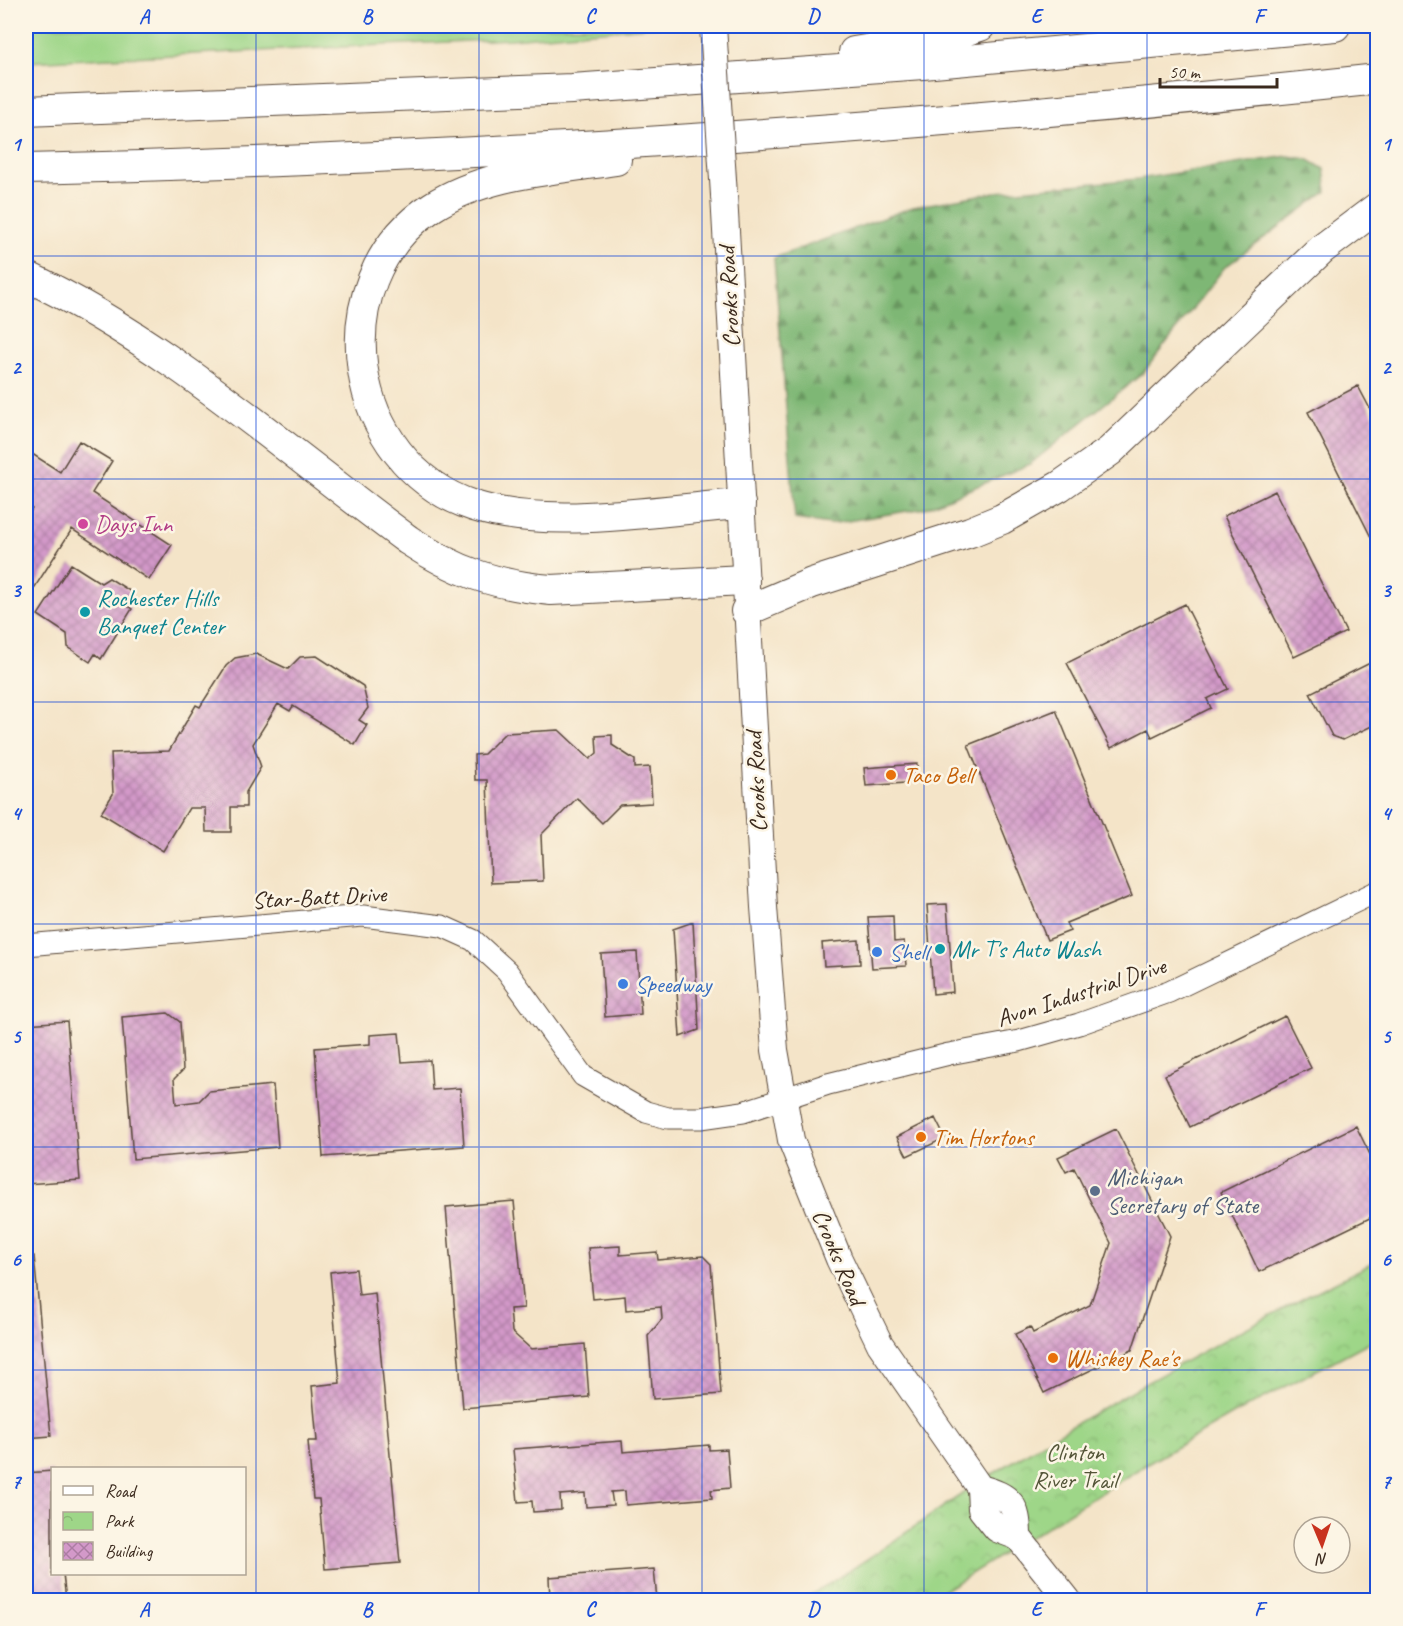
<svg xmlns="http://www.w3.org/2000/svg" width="1403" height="1626" viewBox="0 0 1403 1626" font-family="Caveat,sans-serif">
  <defs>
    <pattern id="forest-firs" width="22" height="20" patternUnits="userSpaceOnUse" patternTransform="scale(1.5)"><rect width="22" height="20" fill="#7eb774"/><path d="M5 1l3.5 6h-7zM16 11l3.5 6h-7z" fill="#68955f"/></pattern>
    <pattern id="park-crowns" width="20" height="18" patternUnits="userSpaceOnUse" patternTransform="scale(1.5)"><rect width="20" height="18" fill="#9ed688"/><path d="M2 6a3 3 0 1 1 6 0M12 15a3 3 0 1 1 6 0" fill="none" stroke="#89b875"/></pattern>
    <pattern id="building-cross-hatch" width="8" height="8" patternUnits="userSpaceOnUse" patternTransform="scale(1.5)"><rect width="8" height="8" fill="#d399c9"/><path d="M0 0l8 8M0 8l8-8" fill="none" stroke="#ac7da3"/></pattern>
  </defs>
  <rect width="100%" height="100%" fill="#fcf5e5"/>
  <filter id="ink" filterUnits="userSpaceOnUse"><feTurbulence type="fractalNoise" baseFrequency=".0167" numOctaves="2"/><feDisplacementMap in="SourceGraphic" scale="12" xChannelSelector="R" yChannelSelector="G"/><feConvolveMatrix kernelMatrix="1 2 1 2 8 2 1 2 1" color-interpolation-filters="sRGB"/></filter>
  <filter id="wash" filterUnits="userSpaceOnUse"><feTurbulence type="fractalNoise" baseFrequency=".008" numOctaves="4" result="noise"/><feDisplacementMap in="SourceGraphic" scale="24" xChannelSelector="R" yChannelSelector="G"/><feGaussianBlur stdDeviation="1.35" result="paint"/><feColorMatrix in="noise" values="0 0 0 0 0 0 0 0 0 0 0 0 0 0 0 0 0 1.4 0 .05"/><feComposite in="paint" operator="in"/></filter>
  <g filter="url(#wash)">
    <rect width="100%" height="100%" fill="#f4e4c8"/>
    <!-- grass -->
    <path fill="#9ed688" stroke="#6c8053" stroke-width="1.5" d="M26 26H659L511 39 26 62Z"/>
    <!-- forest -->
    <path fill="url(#forest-firs)" stroke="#5c7049" stroke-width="1.5" d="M1288 156 1307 159 1324 169 1327 191 1224 268 1143 373 1030 464 925 508 830 524 795 519 774 258 913 207 996 192 1138 179Z"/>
    <!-- park -->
    <path fill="url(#park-crowns)" stroke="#6c8053" stroke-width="1.5" d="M1377 1261V1338L1234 1414 1142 1467 929 1600H802C870 1561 932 1512 999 1470 1122 1394 1248 1325 1377 1261Z"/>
    <g id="blocks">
      <!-- building -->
      <path fill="url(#building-cross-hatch)" d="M1358 386 1378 424V551L1308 412Z
        M79 441 112 461 92 493 172 545 149 580 72 529 26 601V519L32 509 26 504V450L60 472Z
        M1275 491 1346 632 1294 657 1224 516Z
        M71 564 101 583 109 578 133 593 126 605 132 609 101 659 95 654 90 662 68 647 67 634 38 615Z
        M1185 604 1228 689 1207 699 1211 708 1152 737 1148 729 1111 748 1067 663Z
        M256 654 288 669 300 657 317 656 363 686 368 708 359 720 367 725 355 745 293 706 290 711 278 704 253 744 261 767 246 792V807H231V832H206L205 808H189L163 851 101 813 113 794 111 753 169 751 196 705 200 707 226 666 235 658Z
        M1378 659V723L1343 740 1332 736 1310 693Z
        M1056 710 1132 896 1066 923 1070 931 1047 940 968 745Z
        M559 730 590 759 597 753 596 736 612 735V745L635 760V768L650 767 652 803 620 805 602 823 577 798 541 835 543 881 491 883 487 780H475L474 755 484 754 505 733Z
        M917 764 918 782 866 786 864 768Z
        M947 904 953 992 933 994 927 905Z
        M893 916 894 942 904 941 906 966 872 968 868 917Z
        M693 922 699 1030 680 1037 673 929Z
        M859 940 860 964 824 966 822 943Z
        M637 952 641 1014 605 1017 601 954Z
        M168 1013 180 1022 183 1070 174 1079 176 1104 199 1101 209 1091 273 1085 278 1147 133 1159 122 1017Z
        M1285 1016 1311 1068 1190 1127 1165 1075Z
        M67 1021 80 1180 26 1184V1024Z
        M399 1033 402 1062 430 1060 432 1090 460 1088 464 1146 323 1157 315 1048 370 1044V1035Z
        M935 1118 945 1138 907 1156 897 1137Z
        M1356 1126 1378 1171V1214L1259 1272 1221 1192Z
        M1116 1129 1170 1236 1132 1350 1044 1393 1015 1334 1030 1327 1033 1333 1090 1305 1111 1243 1074 1168 1066 1172 1058 1157Z
        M514 1201 524 1308 510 1309 512 1332 531 1349 585 1344 589 1397 463 1408 446 1207Z
        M620 1246V1255L657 1252 658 1260 703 1256 711 1264 721 1394 653 1399 648 1336 662 1319 661 1307 626 1310 625 1296 593 1299 588 1248Z
        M34 1256 51 1436 26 1438V1257Z
        M356 1269 359 1295 375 1293 400 1563 325 1569 319 1499H313L308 1441H317L312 1386 340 1383 330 1272Z
        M622 1441 623 1452 709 1445V1450L727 1449 730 1488 711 1490 712 1498 626 1505 625 1491 611 1492 613 1505 586 1507 585 1493 560 1495 561 1510 533 1512 532 1501 518 1502 513 1449Z
        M52 1471V1574H63L66 1600H26V1473Z
        M654 1569 657 1600H550L549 1577Z"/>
    </g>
  </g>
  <g filter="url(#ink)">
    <use href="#blocks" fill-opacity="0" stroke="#574638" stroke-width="1.5"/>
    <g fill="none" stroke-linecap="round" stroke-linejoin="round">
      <defs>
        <path id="minor" d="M26 945 363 916 442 926 473 940 507 971 583 1076 646 1112 668 1118H701L743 1112 828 1084 949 1054 1019 1041 1079 1024 1169 992 1378 891"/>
        <path id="major" d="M724 195 764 907 775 1050 791 1140 839 1259 880 1344 980 1488 981 1509 997 1529 1018 1537 1068 1600
          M980 1488C1011 1496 1018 1505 1018 1537"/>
        <path id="highway" d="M854 52 948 36 980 26
          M26 111 572 89 923 64 1335 26
          M616 160C554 170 486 172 432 207 319 281 346 464 474 506 548 530 661 510 740 504
          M26 169C477 159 928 127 1378 79
          M26 276C166 342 283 448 408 540 455 571 494 585 551 590L744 580
          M746 611 812 583 970 532 1002 519 1060 486 1110 451 1322 249 1378 207"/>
      </defs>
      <!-- minor casing -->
      <use href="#minor" stroke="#574638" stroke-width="23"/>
      <!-- major casing -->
      <use href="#major" stroke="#574638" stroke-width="28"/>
      <!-- highway casing -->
      <use href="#highway" stroke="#574638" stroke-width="32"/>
      <!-- minor -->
      <use href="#minor" stroke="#fff" stroke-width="21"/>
      <!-- major -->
      <use href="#major" stroke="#fff" stroke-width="26"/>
      <!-- highway -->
      <use href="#highway" stroke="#fff" stroke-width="30"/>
      <defs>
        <path id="major-bridge" d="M713 26 724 195"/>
      </defs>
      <!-- major-bridge casing -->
      <use href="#major-bridge" stroke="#574638" stroke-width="28" stroke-linecap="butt"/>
      <!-- major-bridge -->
      <use href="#major-bridge" stroke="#fff" stroke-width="26"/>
    </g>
  </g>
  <!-- grid -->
  <path fill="none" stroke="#1d4ed8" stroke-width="1.5" stroke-opacity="0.55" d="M256 26V1600M479 26V1600M702 26V1600M924 26V1600M1147 26V1600M26 256H1378M26 479H1378M26 702H1378M26 924H1378M26 1147H1378M26 1370H1378"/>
  <!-- markers -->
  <circle fill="#d1479c" stroke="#fcf5e5" stroke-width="2" cx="83" cy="524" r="6"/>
  <g fill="#0f9aa8" stroke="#fcf5e5" stroke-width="2">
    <circle cx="85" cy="612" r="6"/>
    <circle cx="940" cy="949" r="6"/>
  </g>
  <g fill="#e8710a" stroke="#fcf5e5" stroke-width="2">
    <circle cx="891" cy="775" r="6"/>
    <circle cx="921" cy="1137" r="6"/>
    <circle cx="1053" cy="1358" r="6"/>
  </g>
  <g fill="#3f7fe0" stroke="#fcf5e5" stroke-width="2">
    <circle cx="877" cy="952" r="6"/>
    <circle cx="623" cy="984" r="6"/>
  </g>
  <circle fill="#5c6f8a" stroke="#fcf5e5" stroke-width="2" cx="1095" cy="1191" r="6"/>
  <g text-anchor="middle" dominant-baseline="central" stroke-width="5" stroke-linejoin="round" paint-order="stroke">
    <!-- street labels -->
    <g font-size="24" fill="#3b2a1e" stroke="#fcf5e5">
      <text transform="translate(729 297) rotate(-93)">Crooks Road</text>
      <text transform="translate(756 782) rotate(-93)">Crooks Road</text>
      <text transform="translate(319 897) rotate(-3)">Star-Batt Drive</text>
      <text transform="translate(1081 992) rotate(-18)">Avon Industrial Drive</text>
      <text transform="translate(839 1257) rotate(67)">Crooks Road</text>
    </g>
    <!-- hotel labels -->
    <g font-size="24" fill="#b23c85" stroke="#fcf5e5" text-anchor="start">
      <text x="95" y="524">Days Inn</text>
    </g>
    <!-- culture labels -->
    <g font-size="24" fill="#0d838f" stroke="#fcf5e5" text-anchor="start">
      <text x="97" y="598">Rochester Hills<tspan x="97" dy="28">Banquet Center</tspan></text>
      <text x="952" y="949">Mr T's Auto Wash</text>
    </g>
    <!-- food labels -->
    <g font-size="24" fill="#c56008" stroke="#fcf5e5" text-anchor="start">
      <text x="903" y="775">Taco Bell</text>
      <text x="933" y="1137">Tim Hortons</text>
      <text x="1065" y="1358">Whiskey Rae's</text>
    </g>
    <!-- shop labels -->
    <g font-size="24" fill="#366cbe" stroke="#fcf5e5" text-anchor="start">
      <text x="889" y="952">Shell</text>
      <text x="635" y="984">Speedway</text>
    </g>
    <!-- service labels -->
    <g font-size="24" fill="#4e5e75" stroke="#fcf5e5" text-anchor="start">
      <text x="1107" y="1177">Michigan<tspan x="1107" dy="28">Secretary of State</tspan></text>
    </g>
    <!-- park labels -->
    <g font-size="24" fill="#545538" stroke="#fcf5e5">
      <text x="1075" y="1452">Clinton<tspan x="1075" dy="28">River Trail</tspan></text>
    </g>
  </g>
  <!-- margin -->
  <rect width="1403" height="1626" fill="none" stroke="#fcf5e5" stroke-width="66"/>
  <!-- legend -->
  <rect x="51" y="1467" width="195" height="108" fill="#fcf5e5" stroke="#afa495" stroke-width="1.5"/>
  <rect x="63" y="1486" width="30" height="9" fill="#ffffff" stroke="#afa495" stroke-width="1.5"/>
  <text x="105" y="1497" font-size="18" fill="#3b2a1e">Road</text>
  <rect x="63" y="1512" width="30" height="18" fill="url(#park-crowns)" stroke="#afa495" stroke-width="1.5"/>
  <text x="105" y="1527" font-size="18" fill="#3b2a1e">Park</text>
  <rect x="63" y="1542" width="30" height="18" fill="url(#building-cross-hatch)" stroke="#afa495" stroke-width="1.5"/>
  <text x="105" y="1557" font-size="18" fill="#3b2a1e">Building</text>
  <!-- north arrow -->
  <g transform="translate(1322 1545) rotate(178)"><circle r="28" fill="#fcf5e5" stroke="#afa495" stroke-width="1.5"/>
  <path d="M0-4.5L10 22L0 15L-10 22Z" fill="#c8321e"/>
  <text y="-9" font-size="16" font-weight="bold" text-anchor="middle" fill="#3b2a1e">N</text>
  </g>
  <!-- scale -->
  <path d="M1160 78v9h117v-9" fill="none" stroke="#3b2a1e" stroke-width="3"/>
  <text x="1169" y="78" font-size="18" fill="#3b2a1e" stroke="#fcf5e5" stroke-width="4.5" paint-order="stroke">50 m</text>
  <rect x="33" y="33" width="1337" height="1560" fill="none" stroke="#1d4ed8" stroke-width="2"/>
  <g font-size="20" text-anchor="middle" font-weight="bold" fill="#1d4ed8">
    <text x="144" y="23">A</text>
    <text x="367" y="23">B</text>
    <text x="590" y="23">C</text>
    <text x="813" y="23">D</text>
    <text x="1036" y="23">E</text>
    <text x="1259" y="23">F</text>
    <text x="16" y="151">1</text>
    <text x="1386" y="151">1</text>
    <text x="16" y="374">2</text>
    <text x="1386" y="374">2</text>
    <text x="16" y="597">3</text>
    <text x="1386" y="597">3</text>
    <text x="16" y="820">4</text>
    <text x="1386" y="820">4</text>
    <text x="16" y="1043">5</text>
    <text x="1386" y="1043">5</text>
    <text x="16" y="1266">6</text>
    <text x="1386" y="1266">6</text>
    <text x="16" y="1488">7</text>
    <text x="1386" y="1488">7</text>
    <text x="144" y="1616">A</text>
    <text x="367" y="1616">B</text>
    <text x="590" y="1616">C</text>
    <text x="813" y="1616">D</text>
    <text x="1036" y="1616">E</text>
    <text x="1259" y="1616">F</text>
  </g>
</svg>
